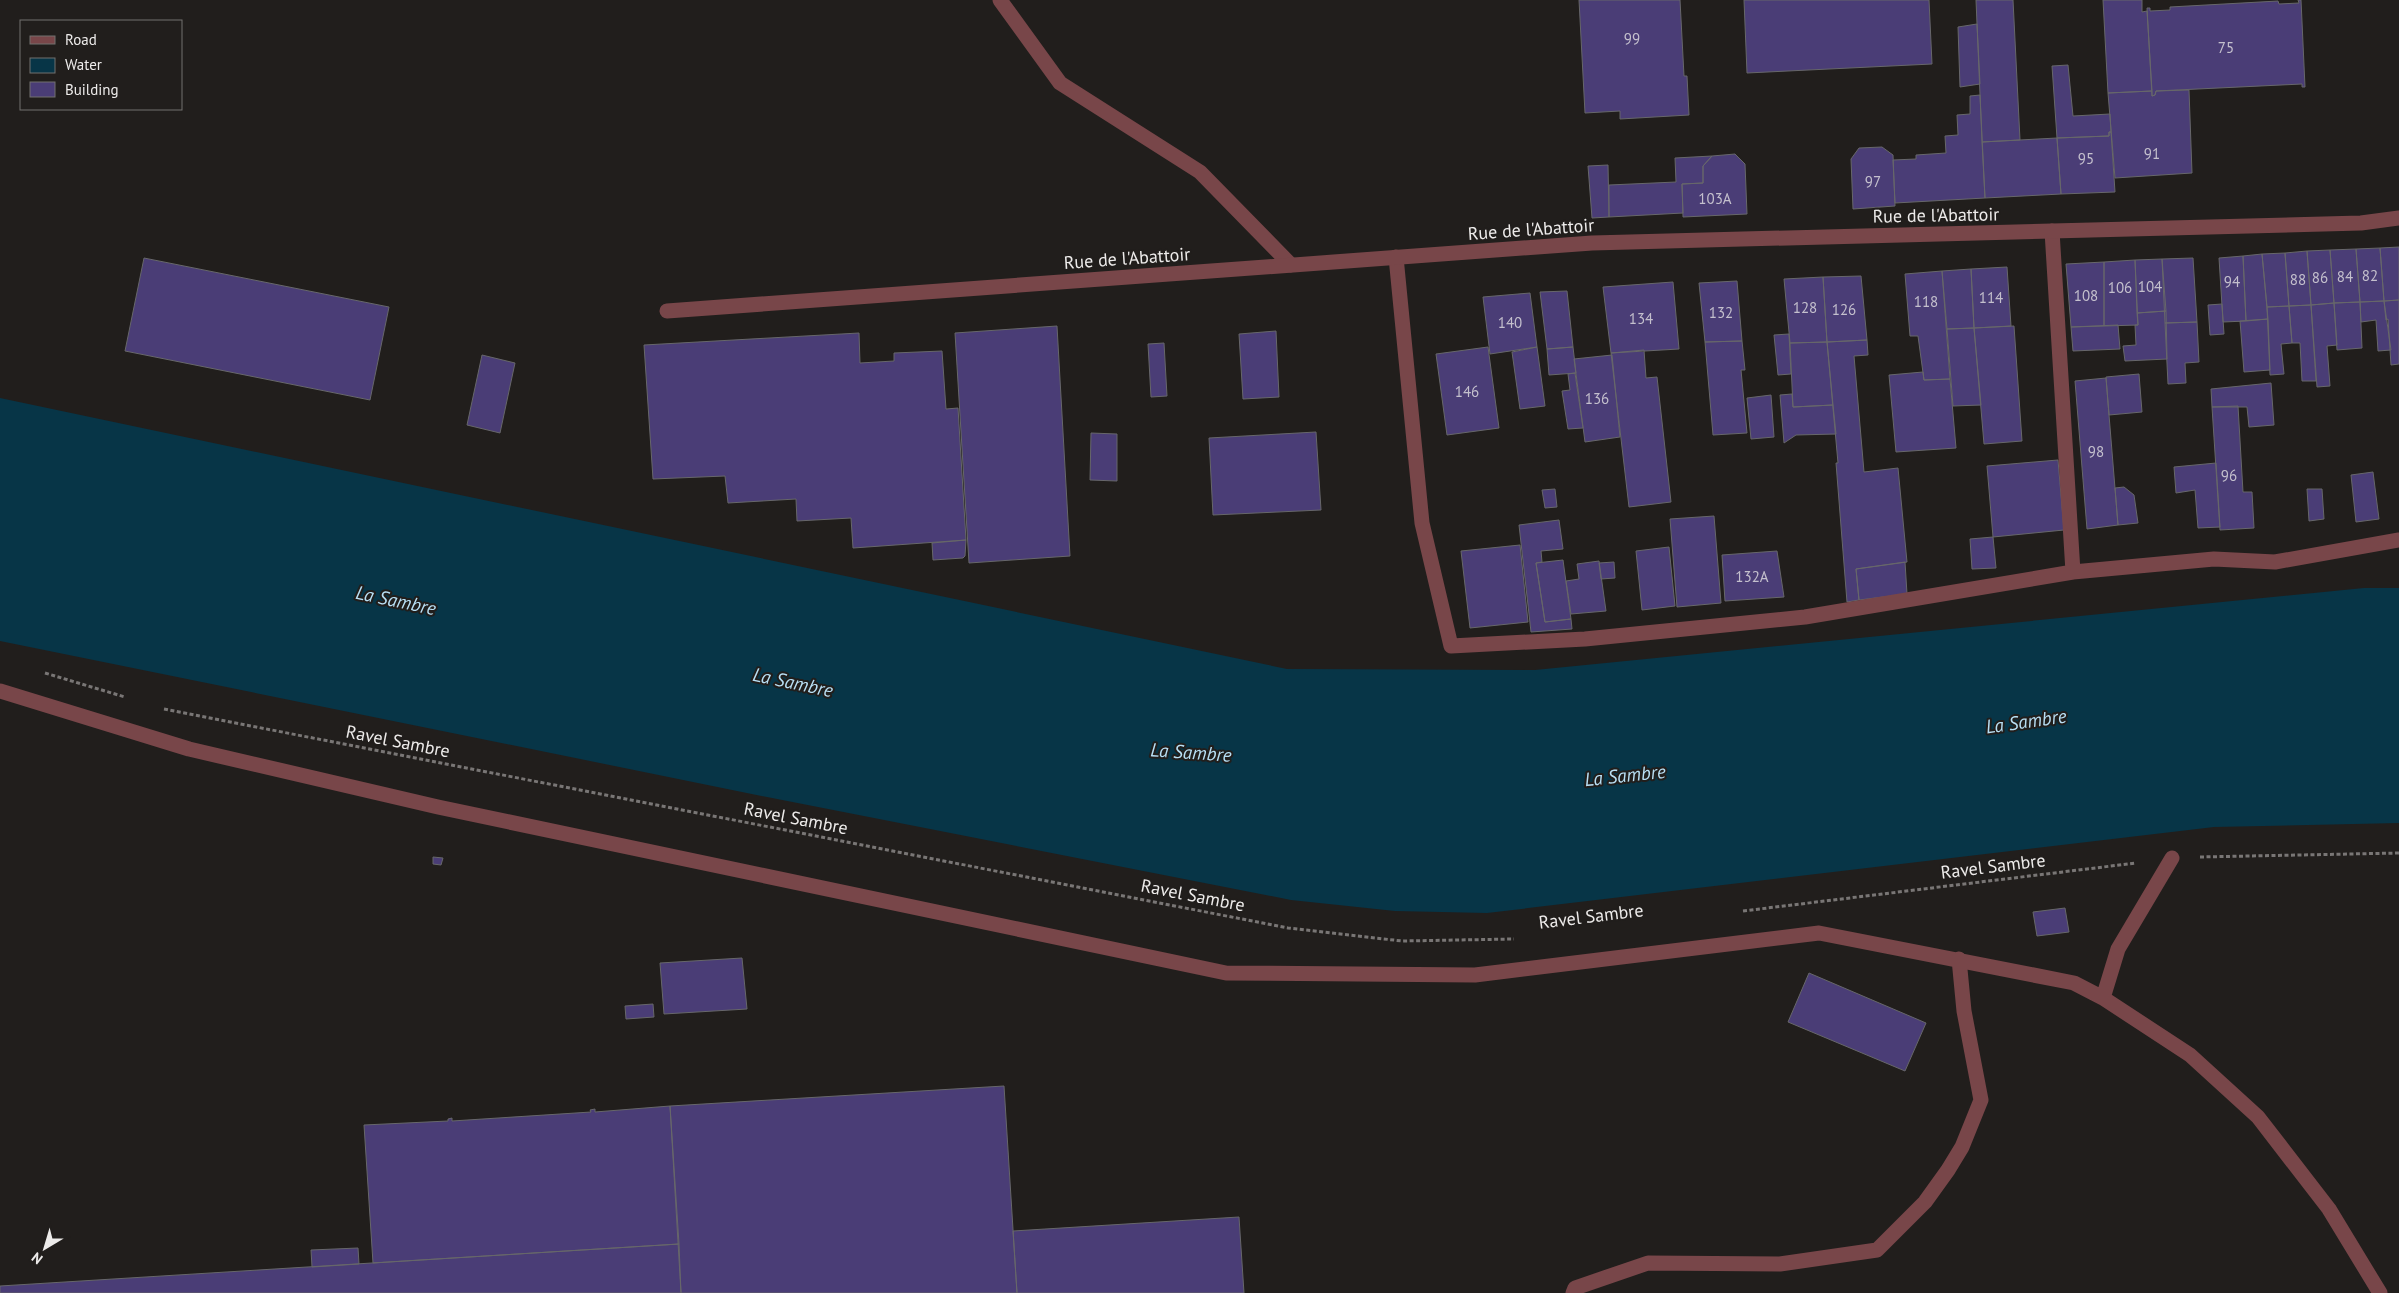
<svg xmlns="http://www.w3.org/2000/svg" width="2399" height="1293" viewBox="0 0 2399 1293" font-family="'PT Sans',sans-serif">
  <rect width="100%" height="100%" fill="#211e1c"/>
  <!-- water -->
  <path fill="#073547" d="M0 398 1287 669 1535 670 2364 588H2399V823L2214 827 1487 913 1395 911 1291 900 767 797 0 641Z"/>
  <!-- building -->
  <path fill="#4a3d76" stroke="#67676a" d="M1579 0H1680L1684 76H1687L1689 115 1620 119V111L1585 113Z
    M1744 0H1929L1932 64 1747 73Z
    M1976 0H2013L2020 140 1982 142Z
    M2103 0H2142V12L2147 11 2152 91 2108 93Z
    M2298 0H2301L2305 87H2302V84L2156 91 2155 95 2152 96 2147 8H2150V11L2170 10V7L2278 1 2279 4 2299 3Z
    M1977 24 1980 84 1960 87 1958 27Z
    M2068 65 2073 116 2110 114 2111 132H2109V136L2057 138 2052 66Z
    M2189 90 2192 173 2115 178 2108 93 2152 91V96L2155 95 2156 91Z
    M1980 95 1985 198 1895 203 1893 160 1916 159V155L1946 153 1945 136 1958 135 1957 115 1970 114V96Z
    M2109 132H2111L2115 192 2061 194 2057 138 2109 136Z
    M2057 138 2061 194 1985 198 1982 142Z
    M1882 147 1893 155 1895 206 1853 209 1851 159 1859 148Z
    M1735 154 1745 164 1747 214 1683 217 1682 184 1703 183V166L1712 156Z
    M1712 156 1703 166V183L1682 184 1683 213 1609 217V185L1676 182 1675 158Z
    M1608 165 1609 217 1592 218 1588 166Z
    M2399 247V300L2384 301 2380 248Z
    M2380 248 2384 301 2360 302 2356 249Z
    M2356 249 2360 302 2334 303 2330 250Z
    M2330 250 2334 303 2311 305 2307 251Z
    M2307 251 2311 305 2289 306 2285 253Z
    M2285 253 2289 306 2267 307 2262 254Z
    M2262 254 2268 319 2246 321 2243 256Z
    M2243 256 2246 321 2223 322 2219 258Z
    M144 258 389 307 370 400 125 351Z
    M2193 258 2197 322 2165 323 2162 259Z
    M2162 259 2166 311 2137 313 2135 260Z
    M2135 260 2138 325 2104 326V262Z
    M2104 262V326L2071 327 2066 264Z
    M2007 267 2011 326 1974 328 1971 269Z
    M1971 269 1974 328 1947 329 1942 271Z
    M1942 271 1950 379 1924 380 1918 336H1910L1905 274Z
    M1861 276 1867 340 1827 342 1823 277Z
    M1823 277 1827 342 1790 343 1784 279Z
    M1737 281 1742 341 1705 342 1699 283Z
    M1673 282 1679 349 1611 353 1603 287Z
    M1567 291 1573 347 1547 349 1540 292Z
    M1530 293 1537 347 1490 354 1483 297Z
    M2399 300V364L2391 365 2388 319 2386 320 2384 301Z
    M2384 301 2391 350 2378 351 2376 320 2361 322 2360 302Z
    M2360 302 2362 348 2337 350 2334 303Z
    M2334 303 2337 345 2327 346 2330 386 2317 387 2311 305Z
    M2222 304 2224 334 2210 335 2208 305Z
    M2311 305 2316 381H2302L2300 343H2292L2289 306Z
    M2289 306 2292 343 2281 344 2284 374 2270 375 2267 307Z
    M2166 311 2167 359 2125 361 2123 346 2136 345 2135 325H2138L2137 313Z
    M2268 319 2270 370 2244 372 2240 321Z
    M2197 322 2199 362 2185 363 2186 383 2168 384 2165 323Z
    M2118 325 2120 349 2073 351 2071 327Z
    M1057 326 1070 556 969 563 955 333Z
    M2014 326 2022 441 1984 444 1974 328Z
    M1974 328 1981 405 1953 406 1947 329Z
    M1276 331 1279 397 1243 399 1239 334Z
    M859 333 860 363 894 361V353L942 351 946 409 958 408 966 540 853 548 851 518 797 521 796 499 728 503 725 476 653 479 644 345Z
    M1789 334 1791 374 1778 375 1774 335Z
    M1867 340 1868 355 1854 356 1864 472 1898 468 1907 562 1856 569 1859 600 1847 602 1836 463H1838L1827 342Z
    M1742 341 1745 370H1741L1747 433 1713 435 1705 342Z
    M1827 342 1833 405 1793 407 1790 343Z
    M1164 343 1167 396 1151 397 1148 344Z
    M1488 347 1499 428 1447 435 1436 354Z
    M1537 347 1545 406 1520 409 1512 352Z
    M1573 347 1576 373 1549 375 1547 349Z
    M1644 350 1646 378 1657 377 1671 502 1629 507 1611 353Z
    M482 355 515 363 500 433 467 425Z
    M1612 355 1620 437 1585 442 1574 359Z
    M1923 372 1924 380 1950 379 1956 448 1896 452 1889 375Z
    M1575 373 1583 428 1568 429 1562 391 1570 390 1568 374Z
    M2139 374 2142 412 2109 415 2106 377Z
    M2106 378 2118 525 2087 529 2075 381Z
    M2271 383 2274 425 2249 427 2247 407H2212L2211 389Z
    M1792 394 1793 407 1833 405 1836 434 1796 435 1784 443 1780 395Z
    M1771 395 1774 437 1751 439 1747 398Z
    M2238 406 2243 492H2252L2254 528 2220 530 2212 407Z
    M1316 432 1321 510 1213 515 1209 438Z
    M1091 433 1117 434V481L1090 480Z
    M2058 460 2064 530 1993 537 1987 466Z
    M2216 463 2220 527 2198 528 2195 490 2176 493 2174 467Z
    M2373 472 2379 519 2356 522 2351 475Z
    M2124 487 2134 495 2138 523 2118 525 2115 488Z
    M1555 489 1557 507 1545 508 1542 490Z
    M2307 489H2322L2324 519 2309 521Z
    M1714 516 1721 603 1677 607 1670 519Z
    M1559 520 1563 549 1541 551 1542 562 1536 563 1545 622 1571 619 1572 629 1531 632 1519 525Z
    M1993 537 1996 568 1972 569 1970 539Z
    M966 540 965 556 963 558 933 560 932 543Z
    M1520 545 1528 622 1470 628 1461 551Z
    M1669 547 1675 606 1642 610 1636 551Z
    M1777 551 1784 597 1725 601 1722 555Z
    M1563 560 1571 619 1545 622 1536 563Z
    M1599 561 1606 611 1571 614 1566 581 1579 579 1577 564Z
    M1614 562 1615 578 1601 579 1599 563Z
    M1905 562 1907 594 1859 600 1856 569Z
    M433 857 443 858 441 865 433 864Z
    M2065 908 2069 932 2037 936 2033 912Z
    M742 958 747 1009 664 1014 660 963Z
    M1809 973 1926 1023 1905 1071 1788 1022Z
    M653 1004 654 1017 626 1019 625 1006Z
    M1004 1086 1017 1293H681L670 1106Z
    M670 1106 679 1244 373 1263 364 1125 448 1121V1119L452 1118V1121L591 1112 590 1110 595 1109V1112Z
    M1239 1217 1244 1293H1017L1013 1231Z
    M679 1244 681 1293H0V1286Z
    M358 1248 359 1264 312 1267 311 1250Z"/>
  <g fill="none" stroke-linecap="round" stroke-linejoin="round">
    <!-- path -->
    <path stroke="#797675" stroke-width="3" stroke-dasharray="4 2.5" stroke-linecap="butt" d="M45 673 125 697
      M164 709 1288 928 1402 941 1514 939
      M2200 857 2399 853
      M1743 911 2136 863"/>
    <!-- lane -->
    <path stroke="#784649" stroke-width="15" d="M1000 0 1060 83 1200 172 1291 265
      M2052 231 2073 572
      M1396 257 1422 523 1451 646 1585 639 1805 617 2073 572 2214 559 2275 562 2399 540
      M0 691 189 749 438 807 1226 973 1475 975 1819 933 2074 983 2103 998 2190 1055 2258 1117 2329 1209 2380 1293
      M2103 998 2118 949 2172 858
      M1573 1293 1575 1288 1648 1263 1780 1264 1877 1250 1925 1202 1948 1170 1962 1147 1981 1100 1964 1011 1959 959"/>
    <!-- street -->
    <path stroke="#784649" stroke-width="15" d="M667 311 1592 243 2361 223 2399 218"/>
  </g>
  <g text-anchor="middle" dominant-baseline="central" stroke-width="4" stroke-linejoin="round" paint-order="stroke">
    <!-- number labels -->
    <g font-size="15" fill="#c4c0cd">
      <text x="1632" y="38">99</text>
      <text x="2226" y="47">75</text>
      <text x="2152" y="153">91</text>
      <text x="2086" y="158">95</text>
      <text x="1873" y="181">97</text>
      <text x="1715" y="198">103A</text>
      <text x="2370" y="275">82</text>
      <text x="2345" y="276">84</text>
      <text x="2320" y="277">86</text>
      <text x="2298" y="279">88</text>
      <text x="2232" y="281">94</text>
      <text x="2150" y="286">104</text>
      <text x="2120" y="287">106</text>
      <text x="2086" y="295">108</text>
      <text x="1991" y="297">114</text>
      <text x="1926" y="301">118</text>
      <text x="1805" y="307">128</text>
      <text x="1844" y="309">126</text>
      <text x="1721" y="312">132</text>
      <text x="1641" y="318">134</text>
      <text x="1510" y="322">140</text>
      <text x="1467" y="391">146</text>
      <text x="1597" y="398">136</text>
      <text x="2096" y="451">98</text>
      <text x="2229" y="475">96</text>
      <text x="1752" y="576">132A</text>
    </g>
    <!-- street labels -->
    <g font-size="18" fill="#edebea" stroke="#211e1c">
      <text transform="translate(1936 215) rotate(-1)">Rue de l'Abattoir</text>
      <text transform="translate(1531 229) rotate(-4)">Rue de l'Abattoir</text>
      <text transform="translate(1127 258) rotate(-4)">Rue de l'Abattoir</text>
      <text transform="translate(398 741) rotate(11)">Ravel Sambre</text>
      <text transform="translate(796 818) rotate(11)">Ravel Sambre</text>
      <text transform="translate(1993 866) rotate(-7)">Ravel Sambre</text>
      <text transform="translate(1193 895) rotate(11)">Ravel Sambre</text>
      <text transform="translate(1591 916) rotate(-7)">Ravel Sambre</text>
    </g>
    <!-- water labels -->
    <g font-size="19" font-style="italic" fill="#b8dff4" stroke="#211e1c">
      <text transform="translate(396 600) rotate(12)">La Sambre</text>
      <text transform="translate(793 682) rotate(12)">La Sambre</text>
      <text transform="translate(2026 721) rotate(-8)">La Sambre</text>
      <text transform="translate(1191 752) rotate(4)">La Sambre</text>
      <text transform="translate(1625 775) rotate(-6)">La Sambre</text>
    </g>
  </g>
  <!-- legend -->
  <rect x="20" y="20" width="162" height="90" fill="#211e1c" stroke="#73706e"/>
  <rect x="30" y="36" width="25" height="8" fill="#784649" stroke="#73706e"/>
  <text x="65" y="45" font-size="15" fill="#edebea">Road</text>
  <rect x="30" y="58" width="25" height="15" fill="#073547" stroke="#73706e"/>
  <text x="65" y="70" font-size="15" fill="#edebea">Water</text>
  <rect x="30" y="82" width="25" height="15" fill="#4a3d76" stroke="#73706e"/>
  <text x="65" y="95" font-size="15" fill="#edebea">Building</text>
  <!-- north arrow -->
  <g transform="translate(45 1248) rotate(218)" stroke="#211e1c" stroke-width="4" paint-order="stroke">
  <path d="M0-4L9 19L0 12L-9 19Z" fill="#edebea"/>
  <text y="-8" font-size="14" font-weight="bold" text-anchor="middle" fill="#edebea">N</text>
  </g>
</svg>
